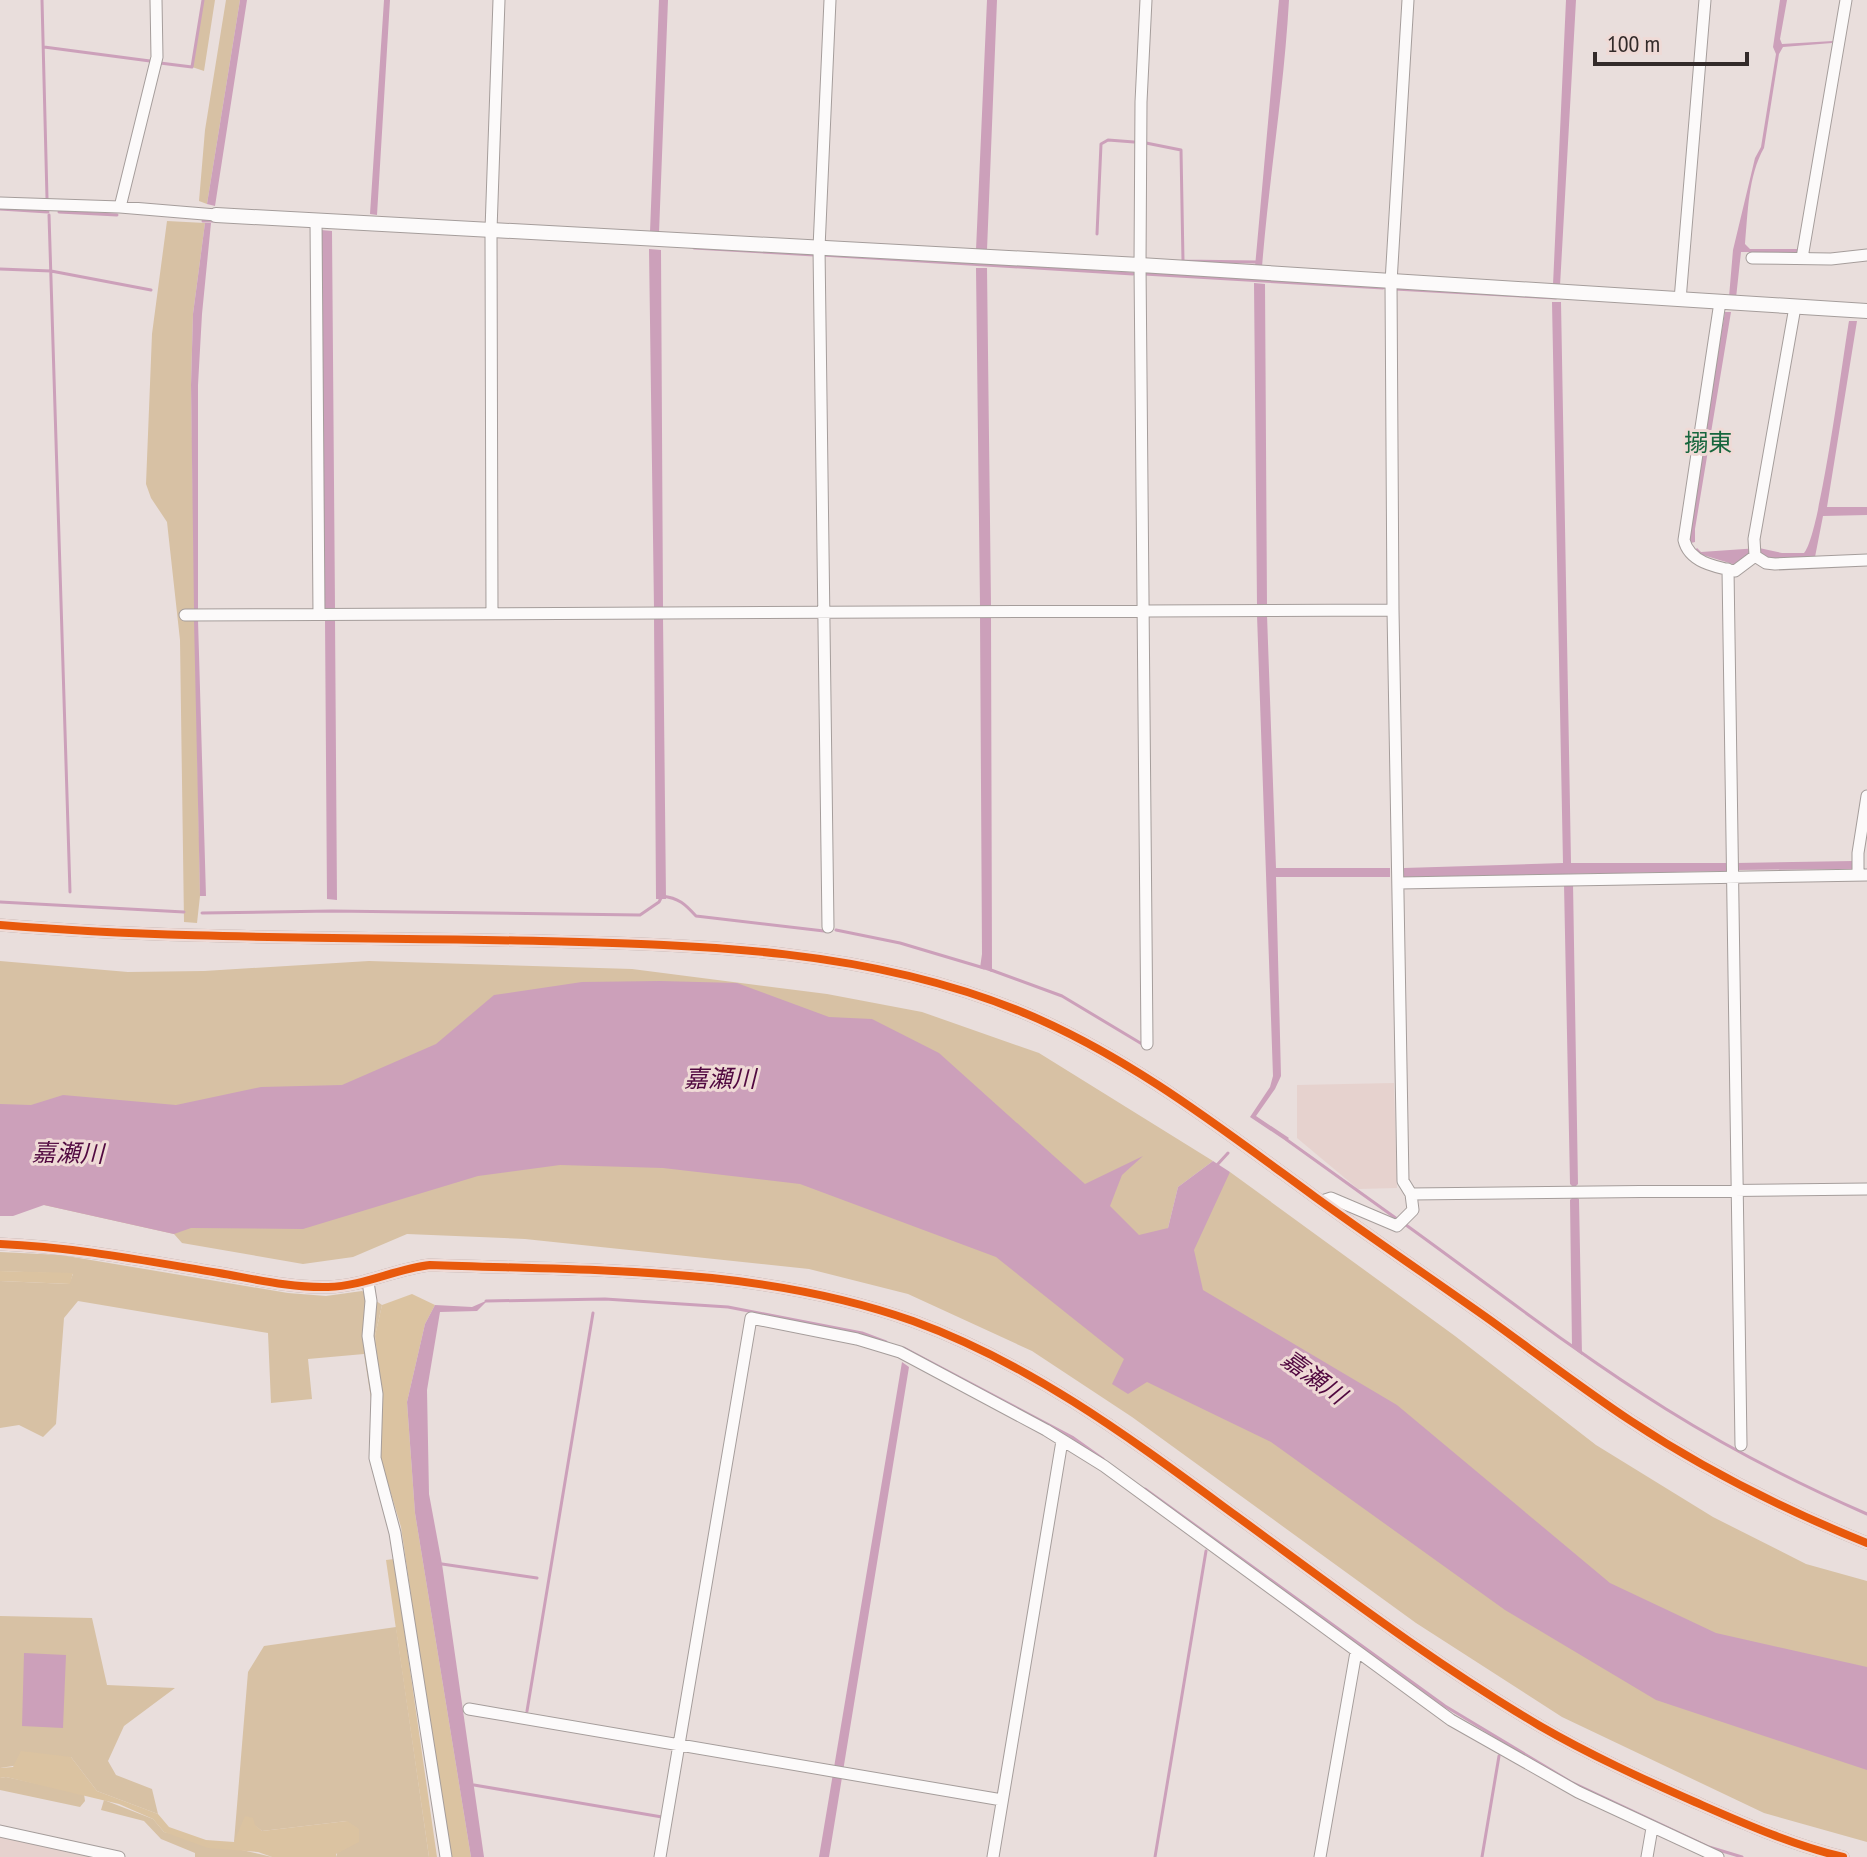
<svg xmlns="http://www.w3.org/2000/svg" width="1867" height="1857" viewBox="0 0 1867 1857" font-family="'PT Sans Narrow','Noto Sans JP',sans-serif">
  <rect width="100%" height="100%" fill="#e9dedc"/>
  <!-- built -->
  <path fill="#e6d2ce" d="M1394 1083 1397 1188 1358 1189 1297 1138V1085Z
    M0 1836 97 1857H0Z"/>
  <!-- green -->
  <path fill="#d7c1a4" d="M203 0H215L204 71 192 67Z
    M226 0H240L207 204 199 201 205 130Z
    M167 221 205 223 193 314 191 385 200 896 197 923 184 922 180 640 167 522 151 498 146 484 152 334Z
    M0 961 128 972 204 971 369 961 632 969 827 994 922 1012 1039 1053 1213 1161 1178 1187 1168 1228 1140 1250 1083 1197 339 1118 0 1123Z
    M745 1078 1154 1365 1867 1756V1842L1764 1813 1562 1717 1416 1623 1132 1417 1032 1351 908 1294 809 1269 525 1239 407 1234 353 1257 303 1264 182 1243 174 1234 44 1205Z
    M1230 1172 1455 1336 1596 1445 1713 1517 1806 1564 1867 1581V1681L1712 1643 1596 1583 1184 1289 1185 1256 1214 1188Z
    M0 1252 61 1255 288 1293 326 1296 362 1291 382 1305 375 1336 381 1388 370 1452 371 1399 364 1354 308 1359 312 1399 271 1403 268 1333 78 1301 64 1318 56 1424 43 1437 19 1425 0 1428V1281L69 1284 73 1274 0 1271Z
    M0 1616 92 1618 107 1685 175 1688 124 1726 108 1761 116 1775 152 1789 158 1814 97 1791 71 1757 0 1768Z
    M396 1627 429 1857H336L347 1821 262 1831 254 1825 234 1842 248 1672 264 1646Z
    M6 1777 84 1794 85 1801 80 1807 0 1790V1778Z
    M104 1800 153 1819 164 1832 272 1857H195V1853L161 1839 144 1821 101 1810Z"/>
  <!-- forest -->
  <path fill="#dbc3a1" d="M0 1271 73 1273 70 1284 0 1281Z
    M412 1294 435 1305 425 1324 407 1402 415 1513 471 1857H449L401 1527 380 1457 381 1388 375 1336 382 1305Z
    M394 1559 437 1857H429L386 1560Z
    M21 1751 71 1757 97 1791 158 1814 169 1827 206 1840 234 1842 245 1816 253 1818 255 1825 262 1831 347 1821 359 1829V1842L336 1854V1857H272L258 1852 208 1848 164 1832 153 1819 119 1804 6 1777 0 1778V1768L13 1767Z"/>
  <!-- water -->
  <path fill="#cca0ba" d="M240 0H247L215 206 207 204Z
    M384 0H390L377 215 370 214Z
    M659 0H668L659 233 650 232Z
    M987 0H997L987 250H976Z
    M1279 0H1289C1284 90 1269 178 1262 267H1255Z
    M1566 0H1576L1560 286 1553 285Z
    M1780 0H1787L1780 39 1782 44 1833 41 1832 43 1783 47 1779 54 1764 148C1748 176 1748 213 1745 244L1750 249H1797V252H1741L1736 298 1729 297 1733 250 1755 158 1761 147 1776 54 1773 47Z
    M205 223H211L202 314 198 385V610H194L191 385 193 314Z
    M321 230 332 231 335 608H325Z
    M649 249 661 250 663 608 654 609Z
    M976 268H987L991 606H980Z
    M1254 283 1265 284 1267 605H1257Z
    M1552 302H1561L1571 863H1727V871L1403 877 1404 868 1563 863Z
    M1725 312H1731L1695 529V542L1691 543 1687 536Z
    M1849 321H1857L1827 507H1867V515L1823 516 1815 557 1765 559 1736 565 1693 552 1697 548 1701 552 1759 548 1782 553H1804C1820 536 1843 356 1849 321Z
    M1257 615H1267L1276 868H1390V877H1276L1281 1076 1275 1089 1256 1116 1289 1138 1286 1141 1250 1117 1270 1087 1273 1076Z
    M980 616H991L992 972 980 968 982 954Z
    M654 617H663L666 899H656Z
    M335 618 337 900 327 899 325 619Z
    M194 620H198L206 896H200Z
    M1853 861 1852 869 1736 870V863Z
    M1573 883 1578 1184 1574 1188 1570 1184 1564 884Z
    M660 981 737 983 829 1017 872 1019 939 1053 1085 1184 1143 1156 1122 1175 1110 1206 1139 1235 1168 1228 1178 1187 1213 1161 1230 1172 1194 1250 1203 1290 1397 1405 1610 1583 1716 1633 1867 1667V1770L1656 1700 1505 1610 1271 1442 1147 1382 1128 1394 1112 1384 1124 1359 996 1257 800 1184 663 1168 560 1165 478 1176 303 1229 191 1228 174 1234 44 1205 13 1216H0V1104L31 1105 63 1095 176 1105 261 1087 342 1085 436 1044 494 995 582 982Z
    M1574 1196 1579 1199 1582 1355 1572 1347 1570 1200Z
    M488 1300 477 1311 440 1312 427 1390 429 1494 442 1564 484 1857H471L415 1513 407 1402 425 1324 435 1305 472 1307Z
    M902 1362 909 1367 829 1857H819Z
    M24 1653 66 1655 63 1728 22 1726Z"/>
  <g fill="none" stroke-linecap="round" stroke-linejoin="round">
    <!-- stream -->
    <path stroke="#cca0ba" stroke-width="3" d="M42 0 47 198
      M44 47 150 61
      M160 63 192 67 203 0
      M1146 143 1181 150 1183 261 1256 262
      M0 209 48 212
      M59 212 117 215
      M49 215 70 892
      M203 221H217
      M1097 234 1101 144 1108 140 1134 142
      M694 248 814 255
      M822 255 1133 274
      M0 269 51 271 151 290
      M1144 274 1383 288
      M1395 289 1556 298
      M0 902 184 912
      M202 913 332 911 640 915 659 902 662 896C679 898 685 904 696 916L824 931
      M836 930 900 943 984 968
      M991 970 1062 996 1142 1044
      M1287 1140 1397 1219
      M1217 1165 1228 1153
      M1406 1225C1492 1287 1576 1353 1666 1409 1730 1449 1798 1484 1867 1514
      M486 1301 605 1299 728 1307 862 1333 886 1342
      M904 1348 1072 1437 1103 1459
      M1145 1489 1445 1706 1571 1782 1709 1847 1742 1857
      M442 1564 537 1578
      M527 1711 593 1313
      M474 1785 662 1817
      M1155 1857 1206 1551
      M1482 1857 1499 1756"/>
    <defs>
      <path id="street" d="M1146 0 1141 102 1140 265 1147 1044
        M0 203 120 207 216 215
        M120 207 157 57 156 0
        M316 220 319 614
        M1752 258 1831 259 1867 255
        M1802 258 1846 0
        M1680 300 1705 0
        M1720 302 1684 540C1689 562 1715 567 1735 571L1755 556 1754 539 1795 307
        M1755 556 1766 563 1775 564 1867 560
        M1728 569 1741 1445
        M492 613 491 230 499 0
        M185 615 1393 610
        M1858 875V853L1867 796
        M1399 883 1867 875
        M0 925C180 940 360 937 541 941 704 945 869 949 1022 1012 1129 1056 1222 1129 1315 1197 1373 1239 1432 1279 1490 1320 1537 1354 1583 1389 1631 1421 1705 1470 1785 1510 1867 1543
        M828 927 819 248 830 0
        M1411 1194 1867 1189
        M1322 1201 1331 1198 1397 1226 1413 1210 1411 1194 1403 1181 1393 610 1391 282 1408 0
        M0 1244C74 1247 146 1261 219 1273 254 1279 292 1288 328 1287 364 1286 395 1269 430 1265 592 1271 758 1266 913 1321 1032 1364 1134 1441 1235 1515 1335 1588 1433 1663 1540 1726 1590 1755 1643 1779 1695 1802 1743 1823 1792 1845 1843 1857
        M368 1282 371 1301 368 1336 377 1394 375 1458 395 1533 446 1857
        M469 1709 1002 1800
        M0 1831 119 1857
        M660 1857 751 1318 857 1339 900 1352 1046 1430 1104 1466 1451 1720 1578 1792 1718 1857
        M993 1857 1062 1441
        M1320 1857 1356 1652
        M1647 1857 1652 1828"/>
      <path id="secondary" d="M216 215 1140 265 1867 311"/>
    </defs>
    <!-- street casing -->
    <use href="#street" stroke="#a59d9b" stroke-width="13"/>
    <!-- secondary casing -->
    <use href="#secondary" stroke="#a59d9b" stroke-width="16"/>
    <!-- street -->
    <use href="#street" stroke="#fcfafa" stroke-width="11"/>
    <!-- secondary -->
    <use href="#secondary" stroke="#fcfafa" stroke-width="14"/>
    <defs>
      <path id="cycleway" d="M0 925C180 940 360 937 541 941 704 945 869 949 1022 1012 1129 1056 1222 1129 1315 1197 1373 1239 1432 1279 1490 1320 1537 1354 1583 1389 1631 1421 1705 1470 1785 1510 1867 1543
        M0 1244C74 1247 146 1261 219 1273 254 1279 292 1288 328 1287 364 1286 395 1269 430 1265 592 1271 758 1266 913 1321 1032 1364 1134 1441 1235 1515 1335 1588 1433 1663 1540 1726 1590 1755 1643 1779 1695 1802 1743 1823 1792 1845 1843 1857"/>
    </defs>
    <!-- cycleway casing -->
    <use href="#cycleway" stroke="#efdad6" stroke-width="13"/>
    <!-- cycleway -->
    <use href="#cycleway" stroke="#e8590c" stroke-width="8"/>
  </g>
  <g text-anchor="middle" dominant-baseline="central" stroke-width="6" stroke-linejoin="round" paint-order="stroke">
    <!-- neighbourhood labels -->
    <g font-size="24" fill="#17663d" stroke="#efdad6">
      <text x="1708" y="442">搦東</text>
    </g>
    <!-- water labels -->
    <g font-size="24" font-style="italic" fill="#510940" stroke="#efdad6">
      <text x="720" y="1078">嘉瀬川</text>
      <text transform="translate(68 1153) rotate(1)">嘉瀬川</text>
      <text transform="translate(1314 1377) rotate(36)">嘉瀬川</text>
    </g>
  </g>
  <!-- scale -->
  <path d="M1595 52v12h152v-12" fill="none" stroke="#332b2a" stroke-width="4"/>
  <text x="1607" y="52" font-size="24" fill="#332b2a" stroke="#efdad6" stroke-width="6" paint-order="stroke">100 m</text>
</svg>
